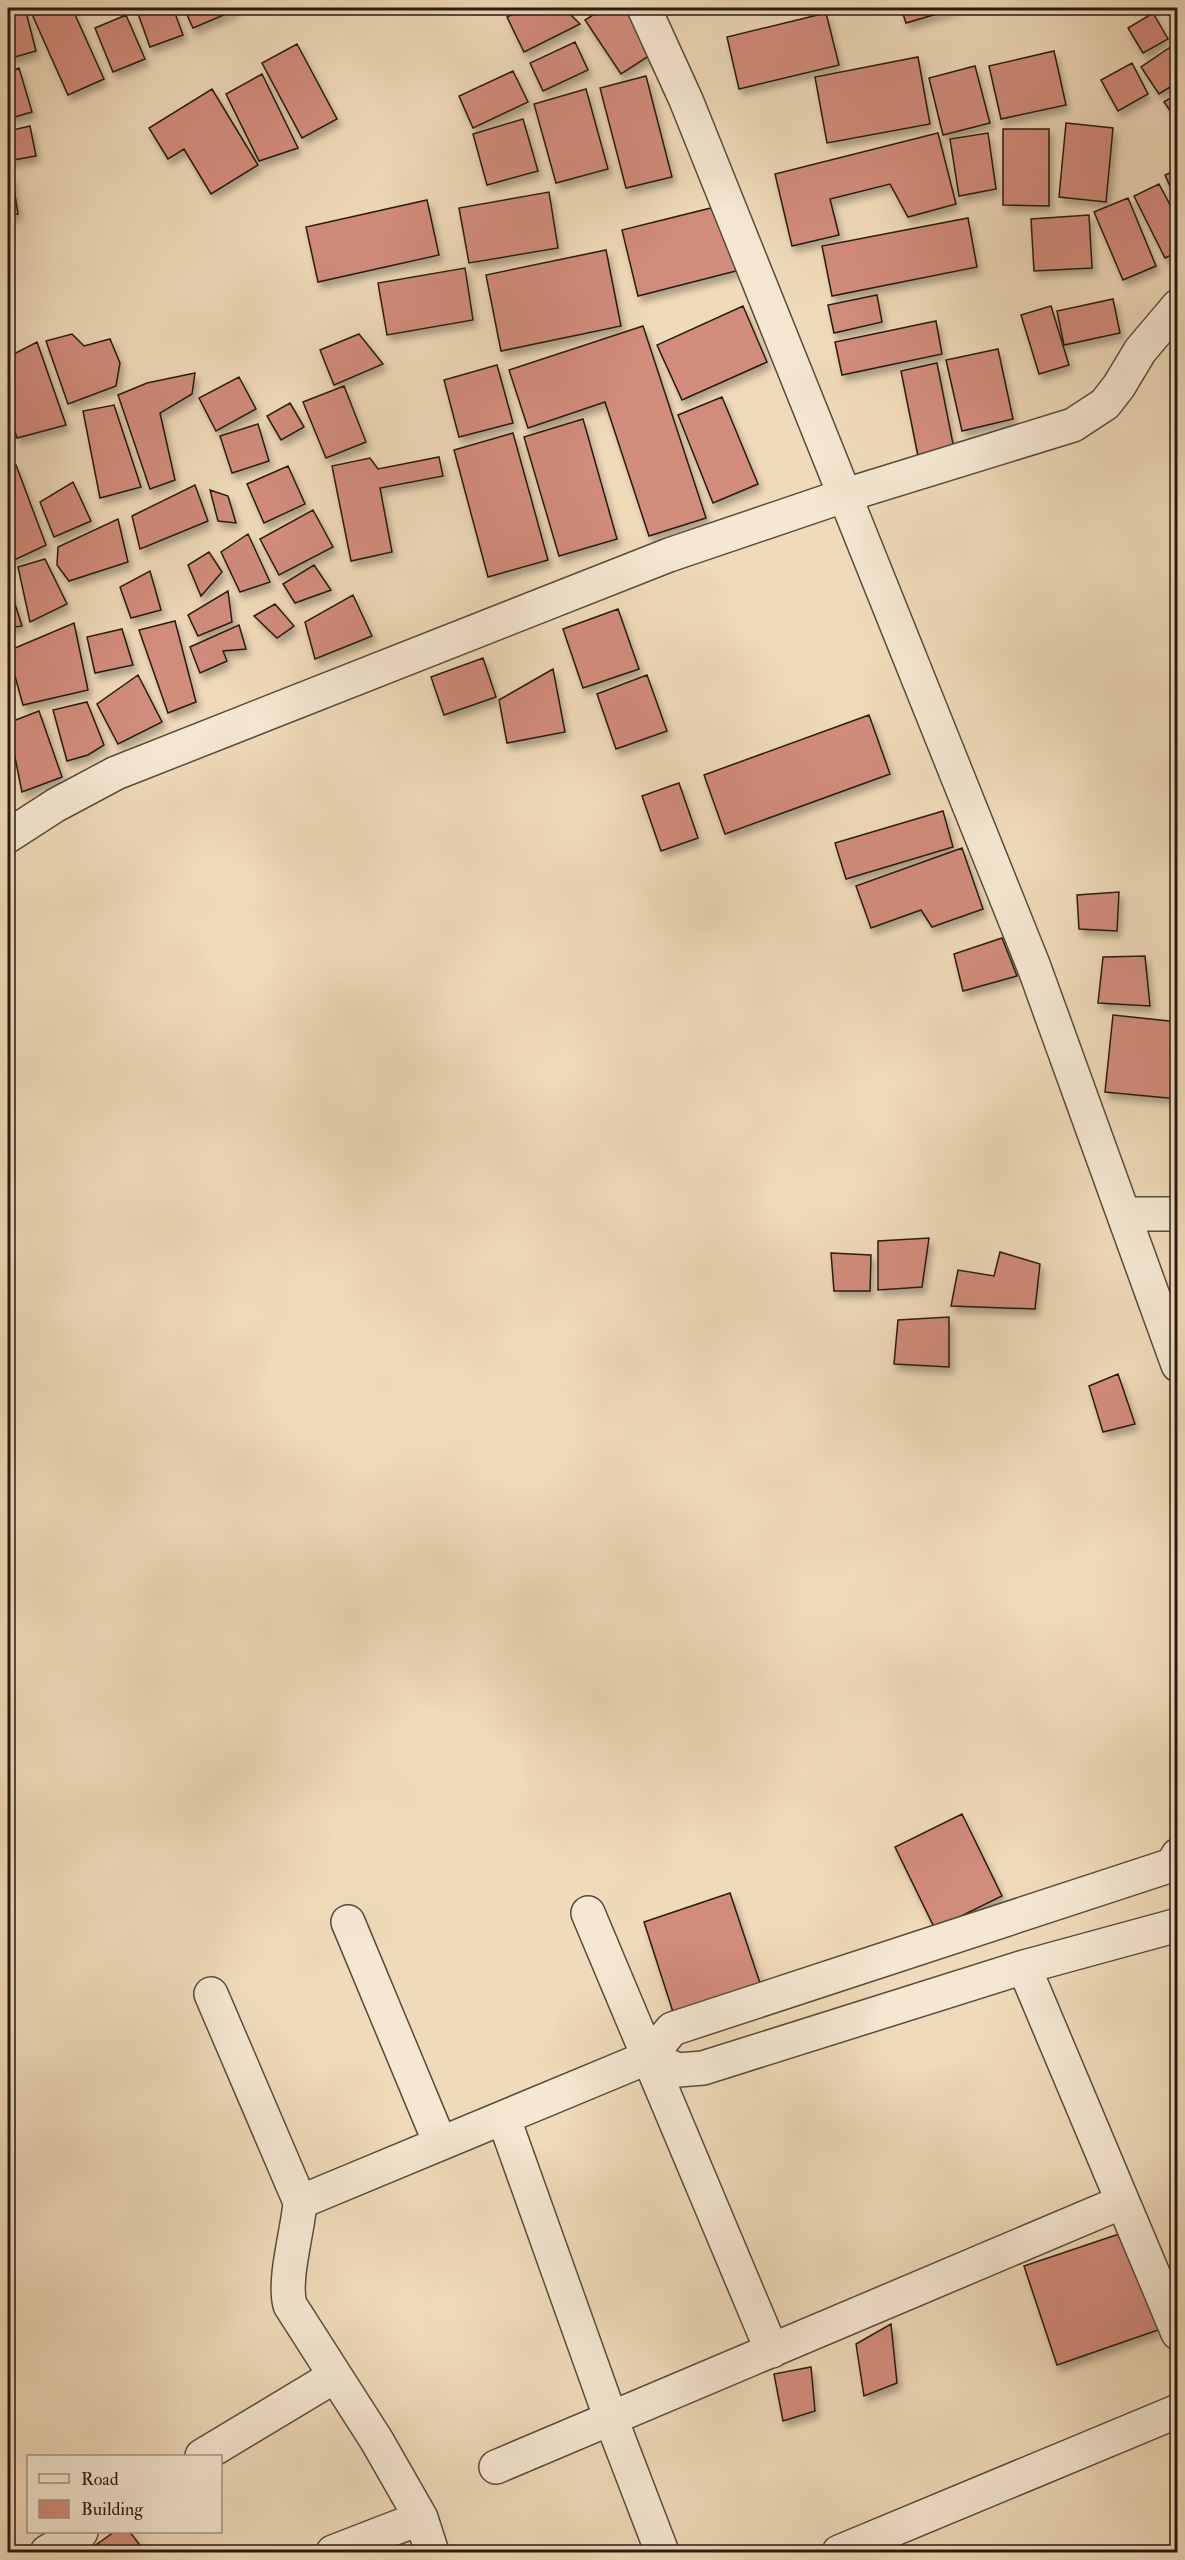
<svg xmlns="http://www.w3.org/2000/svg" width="1185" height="2560" viewBox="0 0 1185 2560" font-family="'IM FELL Double Pica',serif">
  <defs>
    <filter id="shadow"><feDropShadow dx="3.5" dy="6" stdDeviation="3" flood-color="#0004"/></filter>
  </defs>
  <rect width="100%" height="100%" fill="#efdab9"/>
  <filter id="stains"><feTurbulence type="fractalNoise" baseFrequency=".00333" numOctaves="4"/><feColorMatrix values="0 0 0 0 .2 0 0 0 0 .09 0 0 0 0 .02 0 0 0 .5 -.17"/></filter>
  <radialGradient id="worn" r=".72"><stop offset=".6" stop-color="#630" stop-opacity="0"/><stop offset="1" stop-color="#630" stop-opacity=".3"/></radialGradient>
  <!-- building -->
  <path fill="#d28c7b" stroke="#271b11" stroke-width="1.5" filter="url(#shadow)" d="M8 8H25L36 51 8 59Z
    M42 8H72L104 79 68 95 31 12Z
    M136 8H173L183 35 150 47Z
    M184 8H240L193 28Z
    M526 8H564L580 24 524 52 507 17Z
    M604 8H631L658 50 621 74 585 20Z
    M901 8H957L906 23Z
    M1166 8H1178V26Z
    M826 13 839 65 739 89 727 37Z
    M1153 13 1168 39 1143 53 1128 28Z
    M126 15 145 59 113 72 95 28Z
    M575 42 588 70 543 91 530 63Z
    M297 44 337 119 302 138 262 63Z
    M1169 48 1178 61V82L1159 94 1141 67Z
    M1054 51 1066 105 1001 119 989 66Z
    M918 57 930 124 827 143 815 77Z
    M1132 63 1148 94 1118 111 1101 80Z
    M975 66 990 123 943 135 929 78Z
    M19 68 32 112 8 119V72Z
    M513 71 528 102 473 128 459 96Z
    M262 74 298 148 259 161 226 94Z
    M646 76 672 177 626 188 600 88Z
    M212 89 258 165 211 194 184 149 168 159 149 128Z
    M586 89 608 169 556 183 534 104Z
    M1178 93V122L1164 102Z
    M523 119 538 171 487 185 473 134Z
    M1066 123 1113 128 1106 202 1059 197Z
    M30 126 36 156 8 161V131Z
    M1003 129H1049V206L1003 205Z
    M938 133 956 204 908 217 890 184 830 199 839 235 792 246 775 174Z
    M988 133 996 189 959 196 950 139Z
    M1178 169V204L1165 175Z
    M8 176H12L18 214 8 216Z
    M1159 184 1178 220V252L1165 258 1134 196Z
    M549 192 558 248 469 263 459 208Z
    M1128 198 1156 266 1123 280 1094 212Z
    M427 200 439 255 318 282 306 227Z
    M719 206 736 271 638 296 622 230Z
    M1089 215 1092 268 1034 271 1031 219Z
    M968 218 977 267 832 296 822 246Z
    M606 250 621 326 501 351 486 275Z
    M465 268 473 320 387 335 378 283Z
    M877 295 882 322 834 333 828 305Z
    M1113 299 1120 333 1064 345 1057 311Z
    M743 306 767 362 682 400 657 345Z
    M1051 306 1069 365 1039 374 1021 315Z
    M936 321 942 354 842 375 835 342Z
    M643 326 706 518 649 536 605 402 528 428 509 370Z
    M72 334 84 346 110 339 120 363 116 386 68 404 46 341Z
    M359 334 383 364 334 385 320 350Z
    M37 342 66 425 17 438 8 411V357Z
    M998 349 1013 419 962 431 946 360Z
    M937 363 954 449 918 456 901 371Z
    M497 365 513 423 459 437 444 380Z
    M195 373 192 394 160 413 175 480 150 489 118 395 147 383Z
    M239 377 256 409 216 431 199 398Z
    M344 386 366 442 326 458 303 402Z
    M722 397 758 484 713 503 678 415Z
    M290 403 304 427 281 440 267 416Z
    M114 405 141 487 100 498 83 411Z
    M583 419 617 539 559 556 524 437Z
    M258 424 269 461 232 473 220 436Z
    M513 433 548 560 488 577 454 450Z
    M439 457 443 476 380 488 392 552 351 561 332 466 370 458 378 469Z
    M16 465 46 545 10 562 8 555V468Z
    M288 466 305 504 264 523 247 484Z
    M73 482 91 521 54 537 40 502Z
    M195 485 208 521 140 549 132 516Z
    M210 490 228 496 236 523 218 521Z
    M313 510 333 547 279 575 260 539Z
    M118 519 128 562 69 581 57 565 58 547Z
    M248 534 270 582 240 592 221 552Z
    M209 552 222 572 201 596 188 565Z
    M45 559 67 604 30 622 18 567Z
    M314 565 331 590 295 603 283 584Z
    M150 571 161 610 131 618 120 587Z
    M8 582 22 626 8 628Z
    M228 591 232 622 198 636 188 615Z
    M353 595 372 636 315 659 305 622Z
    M275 604 294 626 277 638 254 616Z
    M618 609 639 669 583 688 563 629Z
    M175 621 196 702 168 713 139 630Z
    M74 623 88 690 23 705 8 651Z
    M239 625 246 649 223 651 227 661 200 673 190 647Z
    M122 629 133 665 95 673 87 637Z
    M483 658 496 697 444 715 431 677Z
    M553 669 565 732 507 743 499 700Z
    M138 675 162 722 118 744 97 704Z
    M647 675 667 731 616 749 597 694Z
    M87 702 104 745 88 755 67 761 53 710Z
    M39 711 62 777 22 792 8 723Z
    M869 715 890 774 725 834 704 775Z
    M679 783 698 838 661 851 642 796Z
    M943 811 953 847 846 879 835 843Z
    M962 848 983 909 932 927 921 910 871 928 856 886Z
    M1119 892 1117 931 1079 929 1077 895Z
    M1002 938 1017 976 963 991 954 954Z
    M1145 956 1150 1006 1098 1003 1103 957Z
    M1113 1015 1178 1022V1099L1105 1092Z
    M929 1238 922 1287 878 1290V1241Z
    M1000 1252 1040 1264 1035 1309 951 1306 958 1270 994 1276Z
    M831 1253 871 1255 870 1291H834Z
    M949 1317V1367L894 1364 898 1320Z
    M1118 1374 1135 1424 1103 1432 1089 1386Z
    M962 1814 1002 1896 935 1929 895 1847Z
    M730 1893 761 1986 674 2015 644 1922Z
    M1125 2232 1158 2330 1057 2365 1024 2266Z
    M891 2324 897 2383 864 2396 856 2344Z
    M811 2367 815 2411 783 2421 774 2374Z
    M114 2532H130L145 2552H97L93 2547Z"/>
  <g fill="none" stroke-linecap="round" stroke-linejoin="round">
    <defs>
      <path id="minor" d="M644 8 686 100 1034 967 1178 1365
        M8 836 56 805 116 773 669 555 846 495 1073 425 1105 404 1119 386 1140 351 1178 306
        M1124 1214H1178
        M588 1913 772 2351
        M348 1922 440 2143
        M1024 1967 1178 2333
        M211 1994 300 2202C298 2231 283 2279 290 2305L377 2441 421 2518 432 2552
        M649 2057 678 2070 703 2068 1024 1967 1178 1925
        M504 2119 611 2419 662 2552
        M300 2202 649 2057 672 2029 1172 1865 1178 1855
        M202 2456 335 2376
        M496 2467 1122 2202
        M47 2552 81 2532
        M333 2552 421 2518
        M839 2552 1178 2411"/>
    </defs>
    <!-- minor casing -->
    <use href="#minor" stroke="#594b3b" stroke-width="36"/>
    <!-- minor -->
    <use href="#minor" stroke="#f5e7d2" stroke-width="33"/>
  </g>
  <!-- margin -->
  <rect width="1185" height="2560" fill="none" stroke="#efdab9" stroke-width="30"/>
  <rect x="9" y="9" width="1167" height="2542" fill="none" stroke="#271b11" stroke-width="3"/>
  <rect x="15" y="15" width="1155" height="2530" fill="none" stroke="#271b11" stroke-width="1.5"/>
  <!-- legend -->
  <rect x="27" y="2455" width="195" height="78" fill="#f5e7d2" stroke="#a39585" stroke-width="1.5"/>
  <rect x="39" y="2474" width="30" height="9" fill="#f5e7d2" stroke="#a39585" stroke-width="1.5"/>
  <text x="81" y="2485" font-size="18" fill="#271b11">Road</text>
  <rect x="39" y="2500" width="30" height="18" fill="#d28c7b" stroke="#a39585" stroke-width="1.5"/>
  <text x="81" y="2515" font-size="18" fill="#271b11">Building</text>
  <rect width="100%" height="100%" filter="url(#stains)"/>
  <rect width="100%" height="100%" fill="url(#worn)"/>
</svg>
